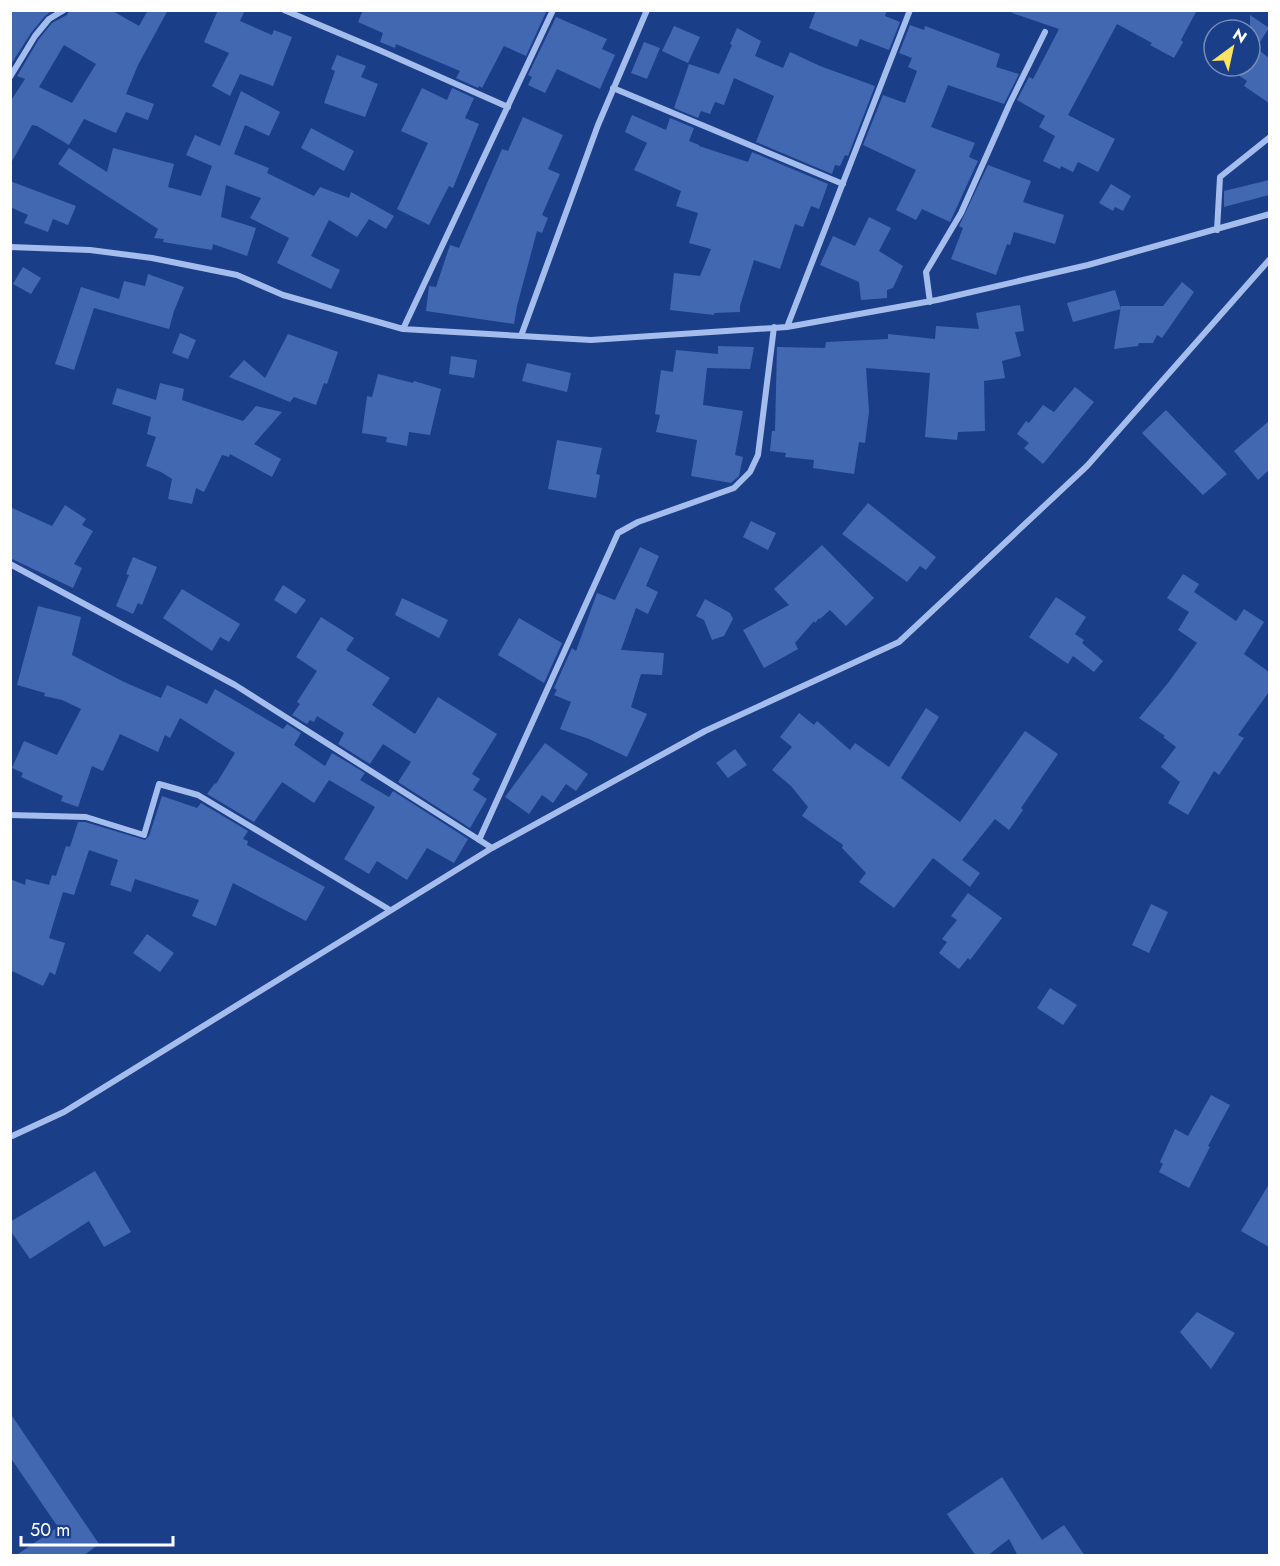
<svg xmlns="http://www.w3.org/2000/svg" width="1280" height="1566" viewBox="0 0 1280 1566" font-family="Jost,sans-serif">
  <rect width="100%" height="100%" fill="#1b3e89"/>
  <!-- building -->
  <path fill="#4368b2" fill-rule="evenodd" d="M10 10H53L45 16 31 33 10 66Z
    M69 10H111L139 26 148 10H168L138 65 126 94 154 104 148 120 126 112 116 133 84 119 69 145 37 126 32 125 10 165V102L25 79 17 76 39 39 52 23 67 15ZM64 45 96 64 72 103 39 87Z
    M218 10H245L240 21 272 35 274 30 292 37 273 86 240 74 230 96 212 86 229 53 204 42Z
    M363 10H541L546 12 526 56 504 46 482 88 479 86 478 88 456 78 460 71 396 44 395 48 380 42 383 33 358 22Z
    M816 10H887L885 16 900 22 889 50 860 39 857 47 809 28Z
    M1012 10H1197L1181 40 1183 42 1174 58 1150 45 1152 43 1117 24 1068 115 1115 139 1098 172 1078 162 1073 172 1061 166 1060 169 1043 161 1055 136 1039 127 1045 116 1017 100 1029 77 1033 79 1059 29 1012 13Z
    M1250 15 1269 28 1256 48 1269 58V103L1244 86 1247 81 1225 66H1250Z
    M556 17 607 39 602 49 615 55 600 89 557 69 545 93 528 85 532 77 528 75Z
    M910 25 924 30 925 26 1000 54 996 67 1019 74 1004 104 948 85 931 127 975 143 969 157 978 161 950 222 922 209 916 220 896 210 916 170 863 145 883 95 905 103 917 71 908 67 912 58 899 53Z
    M674 26 700 37 688 63 662 51Z
    M737 28 761 41 755 56 783 68 790 52 820 66 875 86 848 156 845 155 840 166 835 165 832 174 756 142 774 96 734 78 724 105 715 102 710 114 701 111 698 118 674 108 689 64 719 74 732 45 730 44Z
    M644 42 660 48 647 79 631 73Z
    M337 55 366 66 361 77 378 84 365 117 324 103 335 71 331 69Z
    M422 88 447 100 452 88 474 98 465 118 479 124 453 188 449 186 429 225 397 209 428 143 401 131Z
    M241 91 280 112 269 136 245 125 234 154 269 168 267 173 314 196 320 187 349 198 351 192 394 216 386 229 369 219 357 237 329 220 311 256 340 270 331 289 277 263 289 238 250 218 261 198 226 185 221 217 256 228 247 256 213 244 212 250 163 242 164 239 154 238 158 229 58 164 69 148 107 172 113 148 174 164 168 187 201 196 212 166 186 155 195 135 220 146Z
    M632 115 666 130 670 118 694 128 689 141 699 145V146L748 162 752 152 828 184 819 209 811 206 803 227 795 224 780 269 754 260 740 306V312L714 313V315L670 310 674 273 700 276 711 249 689 243 698 213 676 206 681 191 634 170 647 143 625 132Z
    M523 117 563 135 548 169 560 174 542 215 548 218 542 233 537 231 517 306 514 324 426 311 429 286 436 287 450 245 459 248 502 149 508 151Z
    M311 128 354 151 344 171 301 148Z
    M988 165 1031 181 1023 202 1064 215 1055 244 1014 232 1010 245 1007 244 996 275 951 259 963 228 959 226Z
    M1269 180V195L1224 207V191Z
    M10 181 76 206 68 225 53 219 48 232 24 223 28 215 10 207Z
    M1111 184 1131 196 1123 211 1115 207 1113 211 1099 203Z
    M869 217 891 228 879 251 903 266 893 288 887 290V298L861 300 859 282 820 265 833 236 855 246Z
    M23 267 41 278 31 294 13 284Z
    M148 274 184 287 174 311 169 329 94 308 74 370 55 364 81 287 119 299 124 281 145 286Z
    M1182 282 1194 292 1162 338 1157 335 1153 343H1139L1138 346 1114 349 1121 306H1163Z
    M1115 290 1121 309 1073 322 1067 303Z
    M1020 305 1024 331 1015 332 1021 356 1002 361 1005 378 984 381 985 431 958 432 957 440 925 437 930 373 866 368 869 412 865 443 859 442 854 474 813 468 814 460 785 457 786 453 770 451 772 431H775L777 347 825 348 826 342 888 339V334L935 339 936 326 979 329 976 313Z
    M180 333 196 340 188 359 172 353Z
    M288 334 338 352 327 384 324 383 316 405 294 397 290 402 229 377 244 360 265 378Z
    M718 346 754 347 750 369 707 368 703 405 743 411 735 455 743 457 739 476 731 483 691 476 697 440 656 432 660 415 655 414 661 370 673 372 676 350 718 354Z
    M451 356 477 360 474 378 449 374Z
    M527 363 571 373 567 392 522 381Z
    M378 374 413 383 414 381 441 389 430 435 409 432 407 446 386 442 387 437 362 433 367 396 372 397Z
    M160 383 184 389 182 400 243 421 256 406 282 412 254 444 281 459 272 477 230 454 229 457 222 455 204 492 196 488 192 504 168 499 172 479 161 472 146 466 156 437 147 434 151 417 112 404 117 388 156 400Z
    M1075 387 1094 402 1043 464 1024 448 1029 443 1017 434 1026 421 1029 423 1043 405 1054 412Z
    M1166 410 1227 474 1203 495 1142 433Z
    M1269 421V470L1258 480 1234 451Z
    M557 440 602 448 596 474 600 475 596 498 548 489Z
    M868 503 936 557 926 570 920 566 907 582 842 534Z
    M65 505 86 519 82 525 93 531 74 564 82 568 73 588 10 558V507L52 526Z
    M751 521 776 533 768 550 743 537Z
    M822 545 874 598 846 626 830 610 820 619 819 618 815 623 814 621 795 643 798 649 764 668 743 630 789 605 774 589Z
    M640 547 659 556 646 586 658 592 648 614 636 608 621 650 664 653 662 675 641 674 631 707 647 714 627 757 589 739 560 729 571 702 554 695 557 690 554 688 572 648 576 651 597 593 615 600Z
    M133 557 157 567 142 605 138 603 133 614 116 606 129 575 126 574Z
    M1183 574 1199 584 1194 592 1236 621 1244 609 1264 622 1244 654 1269 672V692L1238 735 1244 738 1219 775 1214 771 1188 815 1168 803 1180 782 1161 767 1176 747 1163 737 1165 736 1139 718 1168 683 1197 643 1178 630 1189 612 1167 598Z
    M283 585 306 600 296 614 274 600Z
    M182 589 240 624 229 642 220 637 212 651 163 618Z
    M1056 597 1086 617 1075 634 1084 640 1082 643 1103 661 1094 672 1073 656 1068 664 1029 637Z
    M402 598 448 620 439 638 395 615Z
    M705 599 730 613 733 619 724 636 712 640 704 620 696 616Z
    M38 606 81 617 72 655 122 681 161 698 167 685 207 704 215 689 283 729 287 724 301 733 294 745 325 766 332 753 365 773 360 780 389 797 393 791 468 839 454 863 427 848 407 880 377 861 369 874 344 859 375 807 329 780 314 803 282 782 254 822 207 794 215 783 216 784 235 753 180 718 170 738 165 735 158 752 120 734 103 771 92 766 78 807 61 801 63 796 21 777 23 773 12 768 24 741 57 755 81 709 62 700 44 696 45 693 17 685Z
    M321 617 354 638 346 650 390 678 372 705 415 734 438 697 497 734 472 774 480 779 473 790 487 799 470 828 398 782 411 762 383 744 370 764 338 744 344 733 317 716 314 722 310 720 307 724 292 715 300 704 297 702 317 671 296 657Z
    M519 618 562 643 544 683 498 655Z
    M926 708 939 717 901 778 960 822 1025 731 1058 754 1021 808 1023 810 1009 830 995 819 962 860 980 873 970 887 933 858 894 908 859 882 866 873 842 848 843 845 802 816 808 807 791 786 772 770 792 747 780 737 799 713 814 725 817 721 850 750 855 743 889 767Z
    M545 743 588 774 576 791 566 784 553 803 542 795 529 814 505 797Z
    M735 749 747 765 728 778 716 763Z
    M162 796 197 808 201 803 248 831 243 839 248 841 247 845 325 887 306 921 233 883 216 926 192 916 199 900 135 879 131 892 110 885 118 860 89 850 74 895 63 892 49 938 65 943 55 975 50 972 43 986 10 970V879L25 885 26 879 49 885 52 875 56 876 66 846 70 847 78 822H85L145 840 149 836Z
    M968 893 1002 918 970 960 968 958 959 969 939 953 947 942 942 939 957 920 951 916Z
    M1151 904 1168 912 1149 953 1132 945Z
    M147 934 174 953 160 972 133 953Z
    M1050 988 1077 1005 1063 1025 1037 1008Z
    M1211 1095 1230 1105 1208 1146 1210 1147 1189 1188 1159 1172 1163 1164 1160 1162 1175 1129 1188 1136Z
    M95 1171 131 1232 104 1247 89 1221 30 1259 10 1230V1222Z
    M1269 1184V1247L1241 1231Z
    M1197 1312 1235 1333 1211 1369 1180 1332Z
    M10 1413 99 1544 83 1556H15L58 1527 10 1457Z
    M1002 1477 1042 1540 1064 1525 1085 1556H1018L1009 1539 987 1556H976L947 1514Z"/>
  <g fill="none" stroke-linecap="round" stroke-linejoin="round">
    <!-- street -->
    <path stroke="#a4bded" stroke-width="6" d="M284 10 379 50 508 107
      M10 77 35 36 49 19 64 10
      M613 88 843 184
      M1217 230 1220 177 1270 137
      M10 247 90 250 152 258 237 275 283 295 403 329 591 340 787 327 937 300 1088 265 1270 214
      M930 302 926 272 961 213 1010 103 1045 32
      M787 327 910 10
      M403 329 553 10
      M521 336 598 125 647 10
      M10 564 235 685 492 848
      M10 815 86 817 144 835 159 784 198 795 390 910
      M479 840 618 533 638 522 734 488 750 472 758 455 774 327
      M10 1137 64 1112 492 848 705 731 899 642 1087 466 1270 259"/>
  </g>
  <!-- border -->
  <rect width="1280" height="1566" fill="none" stroke="#ffffff" stroke-width="24"/>
  <!-- north arrow -->
  <g transform="translate(1232 48) rotate(33)"><circle r="28" fill="#1b3e89" stroke="#768bb8" stroke-width="1.5"/>
  <path d="M0-4.5L10 22L0 15L-10 22Z" fill="#fee361"/>
  <text y="-9" font-size="16" font-weight="bold" text-anchor="middle" fill="#ffffff">N</text>
  </g>
  <!-- scale -->
  <path d="M21 1536v9h152v-9" fill="none" stroke="#ffffff" stroke-width="3"/>
  <text x="30" y="1536" font-size="18" fill="#ffffff" stroke="#1b3e89" stroke-width="4.5" paint-order="stroke">50 m</text>
</svg>
